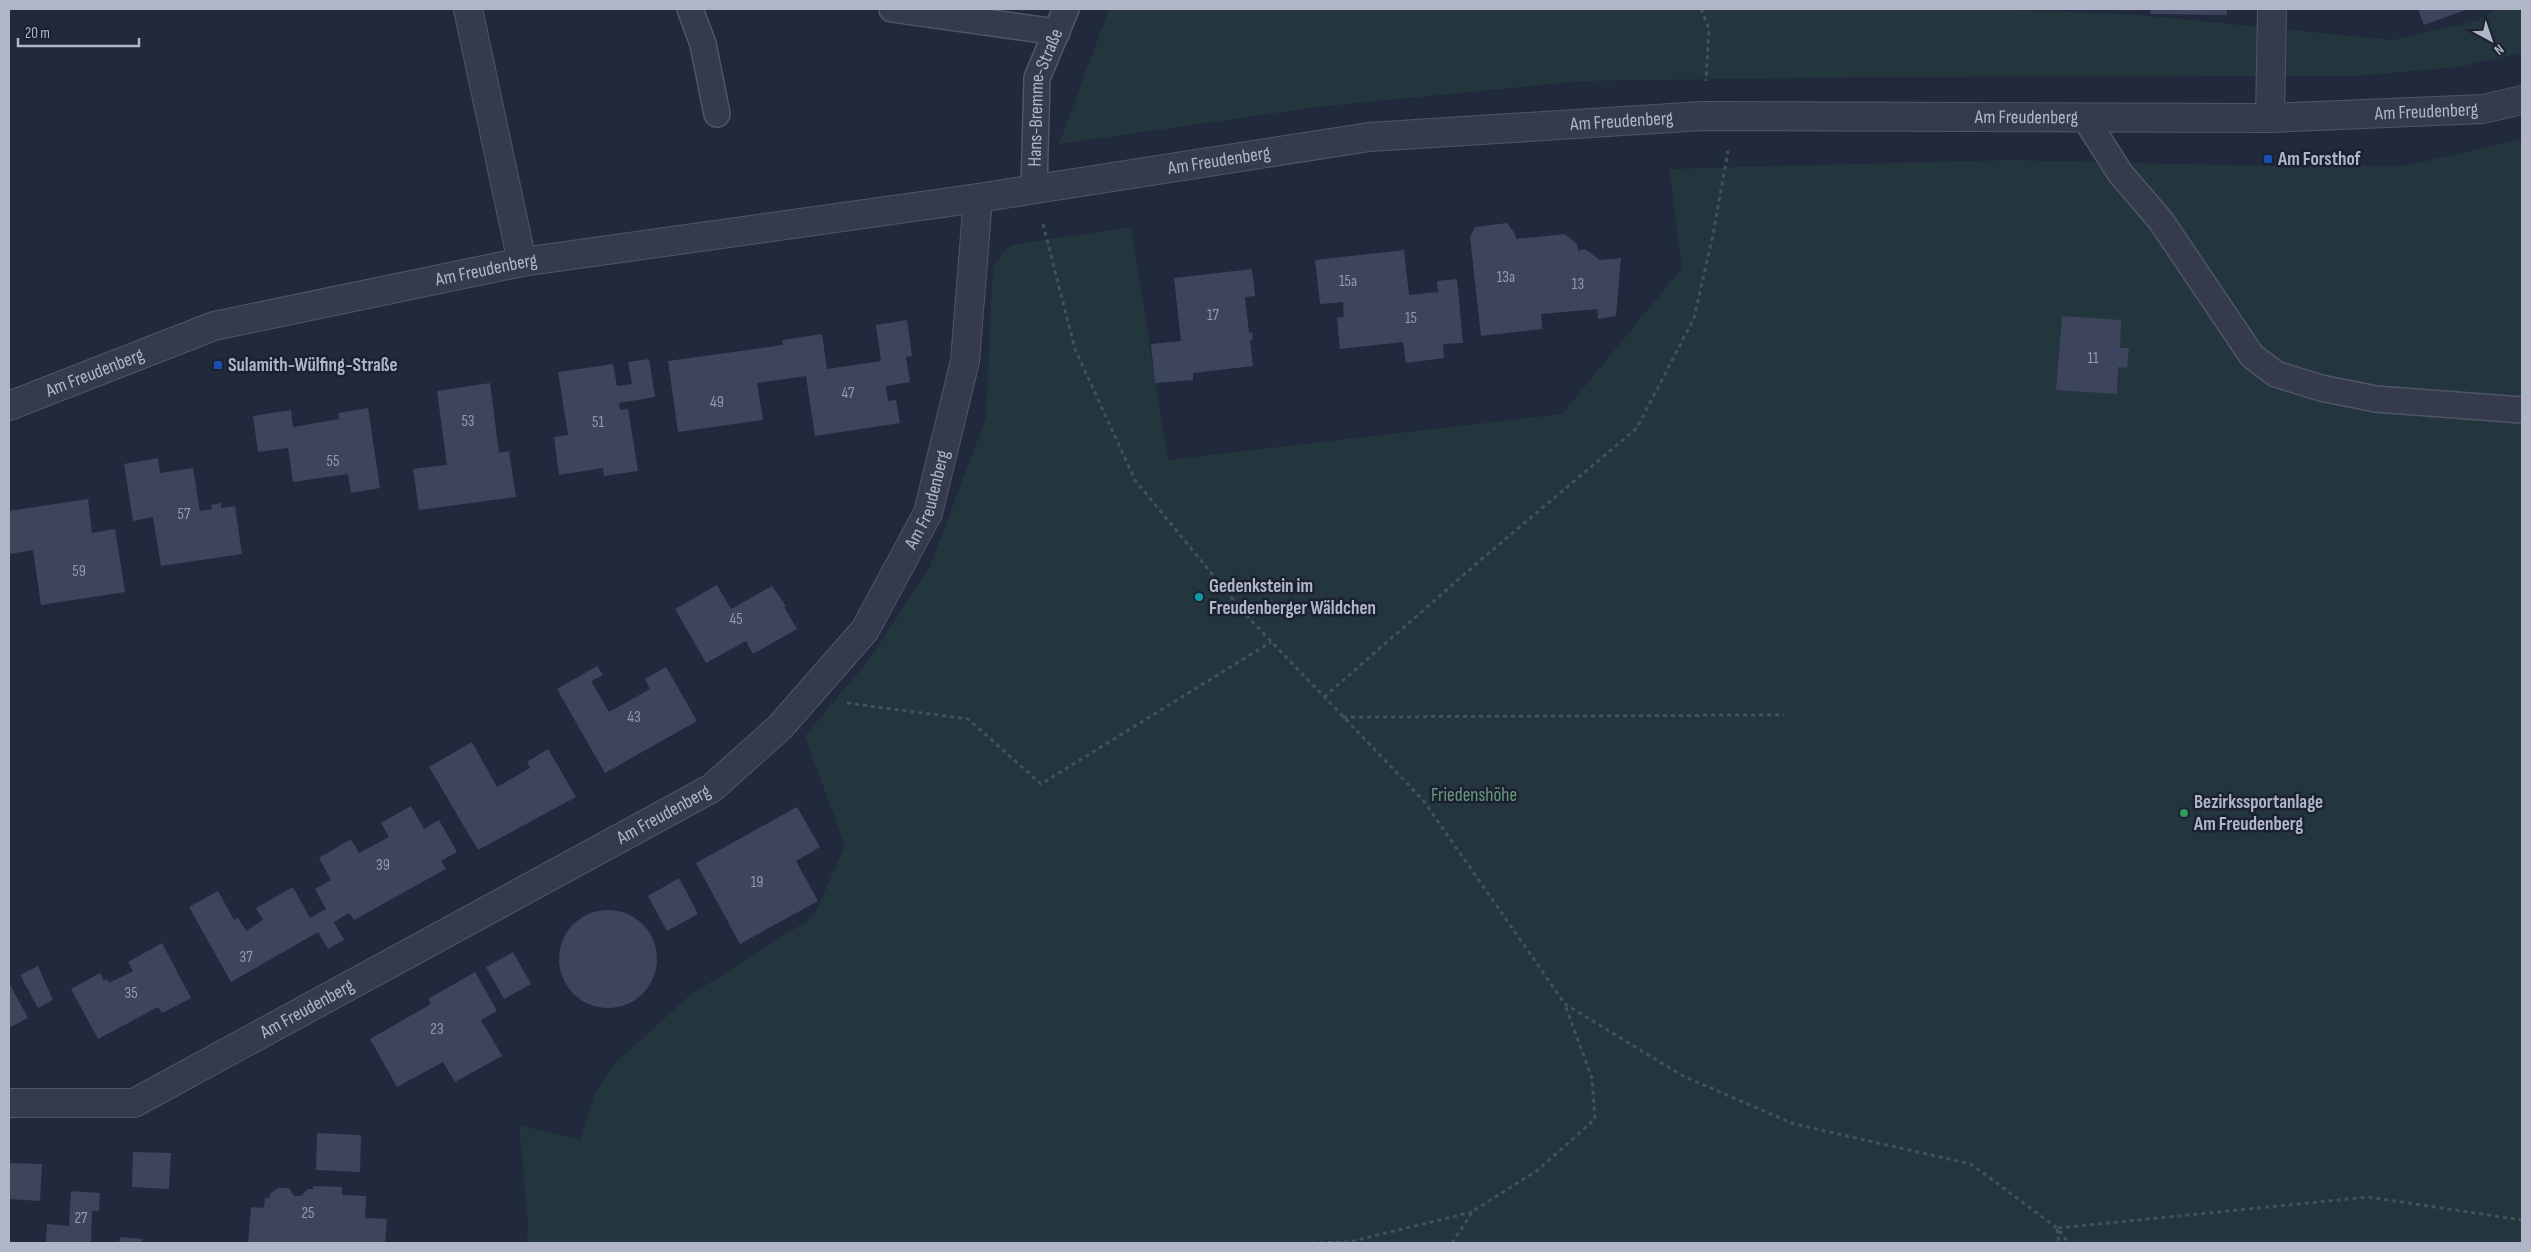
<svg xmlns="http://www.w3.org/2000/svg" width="2531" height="1252" viewBox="0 0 2531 1252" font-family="'Sofia Sans Condensed',sans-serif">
  <rect width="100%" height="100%" fill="#21293c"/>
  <!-- green -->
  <path fill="#23363d" d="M1109 9H1996L2139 15 2393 40 2477 21 2497 9H2522V53L2458 67 2356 76 1874 77 1583 81 1317 107 1059 144Z
    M2522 139V1243H527L528 1221 519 1125 581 1140 593 1098 612 1066 689 996 813 917 845 846 805 736 869 660 929 569 986 418 993 265 1011 245 1131 227 1168 460 1562 414 1682 268 1669 169 2009 160 2270 166H2405Z"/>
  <!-- building -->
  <path fill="#3d455c" d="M2151 9H2227V15L2150 14Z
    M2418 9H2468L2424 25Z
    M1507 223 1515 234 1516 239 1565 234 1577 244 1578 251 1585 249 1600 260 1621 258 1616 316 1598 319 1597 309 1541 314 1542 329 1481 336 1470 237 1475 227Z
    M1404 250 1409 295 1438 292 1437 281 1457 279 1463 343 1443 344 1444 358 1406 363 1403 342 1340 349 1337 318 1344 317 1343 302 1320 304 1315 260Z
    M1252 269 1255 296 1245 297 1249 333 1252 332 1253 339 1250 340 1253 366 1193 373V380L1155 383 1151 344 1181 341 1174 278Z
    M2062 316 2121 320 2120 348H2129L2127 368 2118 367 2117 394 2056 390Z
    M907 320 912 356 906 357 910 382 886 386 888 401 896 400 900 423 815 436 806 376 757 383 763 420 678 432 668 361 783 345 782 340 822 334 827 369 881 361 876 325Z
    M649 359 655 397 619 403 620 410 628 409 638 471 604 476 603 468 559 475 554 437 568 435 558 372 613 364 617 386 632 384 628 362Z
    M490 383 499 453 509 451 516 497 419 510 413 469 447 465 437 391Z
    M368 408 380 488 351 493 348 474 293 482 288 448 258 452 253 416 291 410 293 427 339 419 338 413Z
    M158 458 160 473 193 468 200 511 212 509 211 505 221 503V508L235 506 242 554 161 566 153 517 133 521 124 464Z
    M88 499 92 533 115 529 125 592 41 605 33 550 9 554V511Z
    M717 585 731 609 772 586 786 606 784 607 797 629 753 654 746 641 706 663 675 609Z
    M597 666 603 675 591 681 609 712 650 689 645 679 666 667 697 721 605 773 557 689Z
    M472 742 497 787 530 768 527 762 548 749 576 797 478 850 429 767Z
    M411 806 424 829 439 820 457 852 441 861 446 869 354 920 349 913 334 922 344 940 328 949 318 932 231 982 189 907 218 891 234 920 238 918 246 931 263 920 256 908 293 887 310 918 326 909 315 889 331 880 319 858 351 839 359 853 389 837 381 823Z
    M797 807 820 847 796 861 818 901 740 944 696 863Z
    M679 878 698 914 667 931 648 896Z
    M559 959a49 49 0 1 1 98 0a49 49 0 1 1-98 0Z
    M162 943 191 998 162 1013 158 1007 98 1039 71 989 100 973 104 981 107 979 109 983 133 971 128 962Z
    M513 952 531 984 504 999 486 967Z
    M38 966 53 1000 38 1008 20 975Z
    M475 972 497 1011 481 1020 502 1056 455 1082 443 1062 397 1087 370 1039 431 1004 428 999Z
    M9 983 28 1018 9 1028Z
    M317 1133 361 1135 360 1172 316 1170Z
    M133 1152 171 1153 169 1189 132 1187Z
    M9 1163 42 1164 40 1201 9 1199Z
    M313 1186 342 1187V1195L366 1196 365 1218 387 1219 385 1243H248L251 1207 264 1208 265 1198H270V1194L278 1188H289L294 1196H301L308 1189H313Z
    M71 1191 100 1193 99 1211H92L91 1243H46L47 1224 69 1226Z
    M120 1237 142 1239V1243H119Z"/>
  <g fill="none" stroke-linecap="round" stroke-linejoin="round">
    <defs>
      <g id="service">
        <path d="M690 9 703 44 717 114"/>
        <path d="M892 9 1057 32"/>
        <path d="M2085 118 2120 173 2161 221 2252 356 2276 374 2321 388 2376 399 2522 410"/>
        <path id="s1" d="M1034 188 1037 78 1066 9"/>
      </g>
      <g id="minor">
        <path d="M468 9 522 262"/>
        <path d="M2270 118 2272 9"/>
        <path id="s2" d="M9 1103H134L712 788 780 727 865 630 928 513 965 361 978 198"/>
      </g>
      <g id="tertiary">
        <path id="s3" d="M9 406 214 326 522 262 978 198 1369 137 1703 116 2270 118 2483 109 2522 100"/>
      </g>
    </defs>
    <!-- service casing -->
    <use href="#service" stroke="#505667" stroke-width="28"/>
    <!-- minor casing -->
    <use href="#minor" stroke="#505667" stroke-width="30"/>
    <!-- tertiary casing -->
    <use href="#tertiary" stroke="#505667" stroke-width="30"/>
    <!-- path -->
    <path stroke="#41535a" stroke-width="3" stroke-dasharray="4 4" stroke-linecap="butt" d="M1701 9 1709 29 1706 81
      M1043 224 1075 349 1135 480 1243 612 1423 800 1565 1004 1683 1076 1794 1124 1971 1164 2057 1228 2069 1243
      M1324 697 1483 558 1637 428 1694 318 1713 235 1728 151
      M847 703 968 719 1041 784 1271 642
      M1343 717 1784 715
      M2058 1228 2368 1197 2522 1220
      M2057 1229 2059 1243
      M1312 1243 1349 1242 1472 1212
      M1452 1243 1473 1211 1538 1170 1595 1119 1592 1078 1565 1005"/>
    <!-- service -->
    <use href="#service" stroke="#353b4c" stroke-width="25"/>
    <!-- minor -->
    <use href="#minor" stroke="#353b4c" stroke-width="28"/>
    <!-- tertiary -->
    <use href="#tertiary" stroke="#353b4c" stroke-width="28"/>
  </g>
  <!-- markers -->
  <g fill="#1a4fb4" stroke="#1b2130" stroke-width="2">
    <rect x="2263" y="154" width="10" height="10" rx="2.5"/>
    <rect x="213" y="360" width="10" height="10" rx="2.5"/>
  </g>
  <circle fill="#0f9aa8" stroke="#1b2130" stroke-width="2" cx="1199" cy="597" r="5"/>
  <circle fill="#2e9e5b" stroke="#1b2130" stroke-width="2" cx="2184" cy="813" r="5"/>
  <g text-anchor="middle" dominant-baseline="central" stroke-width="5" stroke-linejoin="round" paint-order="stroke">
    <!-- number labels -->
    <g font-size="16" fill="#939aad">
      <text x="1506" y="277">13a</text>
      <text x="1348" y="281">15a</text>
      <text x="1578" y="284">13</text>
      <text x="1213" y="315">17</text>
      <text x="1411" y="318">15</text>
      <text x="2093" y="358">11</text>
      <text x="848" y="393">47</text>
      <text x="717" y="402">49</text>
      <text x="468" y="421">53</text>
      <text x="598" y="422">51</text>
      <text x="333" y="461">55</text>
      <text x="184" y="514">57</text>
      <text x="79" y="571">59</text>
      <text x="736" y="619">45</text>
      <text x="634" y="717">43</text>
      <text x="383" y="865">39</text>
      <text x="757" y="882">19</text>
      <text x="246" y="957">37</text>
      <text x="131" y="993">35</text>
      <text x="437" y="1029">23</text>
      <text x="308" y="1213">25</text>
      <text x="81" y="1218">27</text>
    </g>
    <!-- street labels -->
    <g font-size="19" fill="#b0b6c8" stroke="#1b2130">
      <text stroke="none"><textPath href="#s1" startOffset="92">Hans-Bremme-Straße</textPath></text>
      <text stroke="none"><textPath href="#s3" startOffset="2449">Am Freudenberg</textPath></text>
      <text stroke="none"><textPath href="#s3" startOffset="2049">Am Freudenberg</textPath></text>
      <text stroke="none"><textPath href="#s3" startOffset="1644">Am Freudenberg</textPath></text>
      <text stroke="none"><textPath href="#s3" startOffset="1239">Am Freudenberg</textPath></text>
      <text stroke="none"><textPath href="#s3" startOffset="498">Am Freudenberg</textPath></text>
      <text stroke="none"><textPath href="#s3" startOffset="92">Am Freudenberg</textPath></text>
      <text stroke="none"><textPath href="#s2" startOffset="1149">Am Freudenberg</textPath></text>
      <text stroke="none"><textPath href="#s2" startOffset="728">Am Freudenberg</textPath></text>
      <text stroke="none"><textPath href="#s2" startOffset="322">Am Freudenberg</textPath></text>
    </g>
    <!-- poi labels -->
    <g font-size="19" font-weight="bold" fill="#b0b6c8" stroke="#1b2130" text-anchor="start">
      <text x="2278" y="159">Am Forsthof</text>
      <text x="228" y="365">Sulamith-Wülfing-Straße</text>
      <text x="1209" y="586">Gedenkstein im<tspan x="1209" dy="22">Freudenberger Wäldchen</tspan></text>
      <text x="2194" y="802">Bezirkssportanlage<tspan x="2194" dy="22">Am Freudenberg</tspan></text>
    </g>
    <!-- park labels -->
    <g font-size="19" fill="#679a79" stroke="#1b2130">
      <text x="1474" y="795">Friedenshöhe</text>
    </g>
  </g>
  <!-- border -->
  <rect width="2531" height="1252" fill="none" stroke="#b0b6c8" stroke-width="20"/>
  <!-- north arrow -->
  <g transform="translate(2491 40) rotate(140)" stroke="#1b2130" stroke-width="4" paint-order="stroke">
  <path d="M0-4L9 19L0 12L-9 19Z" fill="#b0b6c8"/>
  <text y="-8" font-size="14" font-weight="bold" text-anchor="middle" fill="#b0b6c8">N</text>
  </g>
  <!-- scale -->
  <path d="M18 38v8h121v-8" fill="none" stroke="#b0b6c8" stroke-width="2.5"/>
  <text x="25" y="38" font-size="15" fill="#b0b6c8" stroke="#1b2130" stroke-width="4" paint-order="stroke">20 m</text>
</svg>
